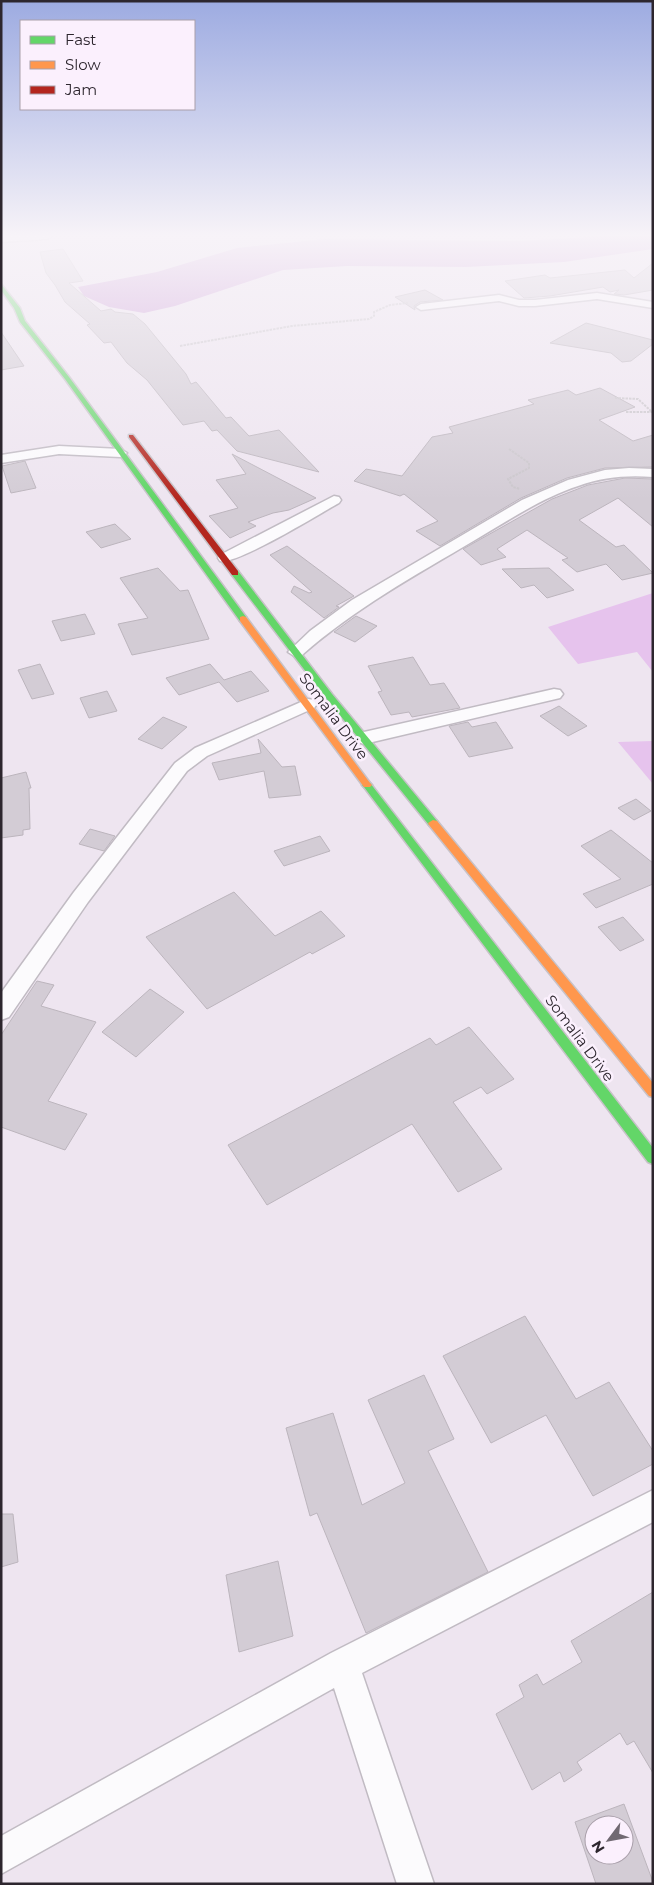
<svg xmlns="http://www.w3.org/2000/svg" width="654" height="1885" viewBox="0 0 654 1885" font-family="Montserrat,sans-serif">
  <rect width="100%" height="100%" fill="#eee5f0"/>
  <!-- green -->
  <path fill="#e6c3ed" d="M653 593V672L637 652 578 664 548 627Z
    M653 741V784L618 742Z"/>
  <!-- water -->
  <path fill="#cd9ed7" d="M605 236H653V249L564 262 466 267 347 266 283 270 175 306 144 313 109 307 84 296 78 287 157 272 237 248 324 239 520 241Z"/>
  <!-- building -->
  <path fill="#d3ccd5" stroke="#bcb5bd" fill-rule="evenodd" d="M63 249 83 281 69 283 101 311 111 309 115 312 133 314 145 324 186 374 191 384 196 382 226 418 231 417 249 436 279 430 319 472 237 451 217 430 212 431 204 421 183 425 147 380 127 363 111 342 104 343 87 325 90 324 65 302 55 285 46 273 40 252Z
    M653 263V290L624 295 614 294 619 290 610 292 603 287 550 296 524 298 505 281 545 275 550 278 625 270 634 278Z
    M425 290 443 300 420 302 414 306 415 310 395 297Z
    M586 323 653 340V344L631 361 622 362 611 353 550 343Z
    M1 332 24 366 1 370Z
    M600 388 635 407 599 420 633 441 653 435V467L605 468 567 478 521 498 440 546 416 531 438 521 404 494 400 496 354 481 366 469 402 476 432 437 453 433 449 427 534 404 528 400 568 390 576 395Z
    M232 454 316 498 289 510 273 513 248 522 256 526 230 538 209 516 238 508 216 480 246 474Z
    M25 461 36 488 11 493 2 466Z
    M625 478 653 479V527L618 498 579 520 616 547 624 545 653 573 622 580 606 564 577 572 562 560 568 558 527 530 497 549 506 557 481 565 463 549 552 499 588 485Z
    M115 524 131 539 101 548 86 532Z
    M287 546 354 596 336 606 339 607 324 618 291 592 294 586 309 593 312 592 270 555Z
    M158 568 180 591 188 590 209 639 132 655 118 624 148 618 120 578Z
    M549 568 574 590 547 598 534 585 521 588 502 569Z
    M85 614 95 634 61 641 52 621Z
    M356 616 377 626 355 642 334 632Z
    M413 657 430 685 444 683 460 708 412 717 409 712 391 715 378 692 382 691 368 666Z
    M40 664 54 694 32 699 18 670Z
    M210 664 224 680 251 671 269 691 237 702 219 682 179 695 166 678Z
    M107 691 117 711 89 718 80 698Z
    M559 706 587 726 568 736 540 716Z
    M163 717 187 727 162 749 138 739Z
    M468 722 472 727 496 722 513 748 469 757 449 726Z
    M258 739 282 767 295 766 301 795 269 798 264 771 219 780 212 763 261 753Z
    M26 772 31 788H29L30 829 23 830V835L1 838V778Z
    M636 799 651 811 634 820 618 808Z
    M90 829 115 836 104 851 79 844Z
    M611 830 653 863V884L596 908 583 894 621 879 581 846Z
    M320 836 330 851 284 866 274 851Z
    M234 892 275 936 321 911 345 936 312 954 310 952 207 1009 146 937Z
    M623 917 644 940 620 951 598 927Z
    M37 981 54 985 41 1006 96 1022 48 1101 87 1114 65 1150 1 1127V1035Z
    M150 989 184 1012 136 1057 102 1032Z
    M469 1027 514 1079 487 1094 481 1087 453 1102 502 1169 458 1192 412 1124 267 1205 228 1145 430 1038 436 1045Z
    M525 1316 576 1399 609 1382 653 1451V1464L593 1496 546 1415 491 1443 443 1356Z
    M424 1375 454 1439 428 1451 488 1572 366 1633 317 1513 310 1516 286 1428 333 1413 362 1505 405 1483 368 1400Z
    M1 1514H13L18 1562 1 1567Z
    M278 1561 293 1636 239 1652 226 1575Z
    M653 1592V1773L634 1741 627 1745 620 1733 577 1762 582 1770 564 1782 560 1772 532 1790 496 1714 524 1697 519 1685 537 1674 543 1685 582 1662 571 1641Z
    M624 1804 653 1882V1884H596L575 1822ZM594 1825H624V1855H594Z"/>
  <g fill="none" stroke-linecap="round" stroke-linejoin="round">
    <defs>
      <path id="street" d="M1 236H52L47 239 1 242Z
        M597 293 653 302V308L597 299 535 306H519L499 301 421 310 416 307 421 304 499 295 519 300H535Z
        M59 446 120 449 127 453 120 457 59 454 1 463V455Z
        M629 468 653 469V477C627 475 603 477 578 486 541 498 508 521 475 540 414 576 354 609 302 655L296 657 288 652 310 631 352 600 522 500 568 480 605 470Z
        M334 496 339 497 341 500 339 503C319 514 237 565 220 561L218 558 220 555Z
        M554 689 560 690 563 694 560 698 364 744 358 742 355 738 358 734 364 732Z
        M308 699 314 700 317 704 314 708 207 756 187 771 88 902 9 1017 1 1020V993L74 892 175 763 195 748Z
        M653 1490V1522L362 1673 434 1884H397L334 1688 1 1874V1836L331 1653Z"/>
      <path id="fast" d="M1 284 20 308 25 321 69 377 246 617V621H240L65 379 20 322 14 308 1 290Z
        M232 571H238L332 694 437 821 438 823 437 825H429L326 698 232 575Z
        M367 782 370 783 653 1148V1164L648 1162 364 787 362 785Z"/>
      <path id="slow" d="M243 616 246 617 370 783 372 785 370 787H364L240 621V617Z
        M433 820 437 821 653 1083V1097L649 1096 429 825 428 823Z"/>
      <path id="jam" d="M129 435H133L238 571V575H232L129 437Z"/>
    </defs>
    <!-- street casing -->
    <use href="#street" stroke="#c1bbc3" stroke-width="3"/>
    <!-- fast casing -->
    <use href="#fast" stroke="#c7c2c8" stroke-width="3"/>
    <!-- slow casing -->
    <use href="#slow" stroke="#c7c2c8" stroke-width="3"/>
    <!-- jam casing -->
    <use href="#jam" stroke="#c7c2c8" stroke-width="3"/>
    <!-- path -->
    <path stroke="#cac6cb" stroke-width="2" stroke-dasharray="2.5 1" stroke-linecap="butt" d="M180 346 292 326 369 319 374 316V312L390 305 408 303
      M615 398 638 399 652 412
      M626 412H652
      M509 449 529 463V468L508 479 513 487 520 489"/>
    <!-- street -->
    <use href="#street" fill="#fcfbfd" fill-rule="evenodd"/>
    <!-- fast -->
    <use href="#fast" fill="#63d668" fill-rule="evenodd"/>
    <!-- slow -->
    <use href="#slow" fill="#ff974d" fill-rule="evenodd"/>
    <!-- jam -->
    <use href="#jam" fill="#b3261e" fill-rule="evenodd"/>
  </g>
  <!-- sky -->
  <linearGradient id="sky" x2="0" y2="1"><stop stop-color="#9dabe1"/><stop offset="0.47" stop-color="#f7f3f8"/><stop offset="1" stop-color="#f7f3f8" stop-opacity="0"/></linearGradient>
  <rect width="654" height="500" fill="url(#sky)"/>
  <g text-anchor="middle" dominant-baseline="central" stroke-width="5" stroke-linejoin="round" paint-order="stroke">
    <!-- street labels -->
    <g font-size="15" fill="#2d262e" stroke="#fbf0fd">
      <text transform="translate(334 716) rotate(53)">Somalia Drive</text>
      <text transform="translate(580 1038) rotate(53)">Somalia Drive</text>
    </g>
  </g>
  <!-- border -->
  <rect width="654" height="1885" fill="none" stroke="#2d262e" stroke-width="5"/>
  <!-- legend -->
  <rect x="20" y="20" width="175" height="90" fill="#fbf0fd" stroke="#a99faa"/>
  <rect x="30" y="36" width="25" height="8" fill="#63d668" stroke="#a99faa"/>
  <text x="65" y="45" font-size="15" fill="#2d262e">Fast</text>
  <rect x="30" y="61" width="25" height="8" fill="#ff974d" stroke="#a99faa"/>
  <text x="65" y="70" font-size="15" fill="#2d262e">Slow</text>
  <rect x="30" y="86" width="25" height="8" fill="#b3261e" stroke="#a99faa"/>
  <text x="65" y="95" font-size="15" fill="#2d262e">Jam</text>
  <!-- north arrow -->
  <g transform="translate(609 1840) rotate(238)"><circle r="24" fill="#fbf0fd" stroke="#a99faa"/>
  <path d="M0-4L9 19L0 12L-9 19Z" fill="#716972"/>
  <text y="-8" font-size="14" font-weight="bold" text-anchor="middle" fill="#2d262e">N</text>
  </g>
</svg>
